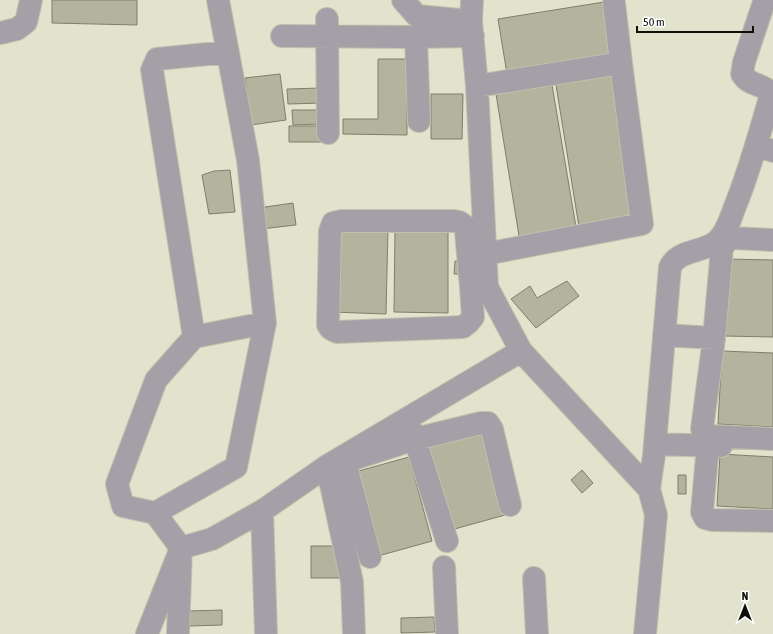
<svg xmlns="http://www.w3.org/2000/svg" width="773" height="634" viewBox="0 0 773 634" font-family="'Asap Condensed',sans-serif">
  <rect width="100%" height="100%" fill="#e1e3cc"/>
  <!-- building -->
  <path fill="#b2b49d" stroke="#7d7f6a" d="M52 0H137V25L52 23Z
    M604 2 613 57 507 74 498 19Z
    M378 59H407V135L343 134V119H378Z
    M612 70 637 224 580 233 555 79Z
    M280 74 286 120 251 125 245 78Z
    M551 79 577 233 520 242 495 88Z
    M321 88 322 103 288 104 287 89Z
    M431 94H463L462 139H431Z
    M292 110H319L320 124 293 125Z
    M289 126H321V142H289Z
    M230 170 235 212 209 214 202 175 214 171Z
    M293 203 296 225 261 229 258 208Z
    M335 229H388L386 314 332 312Z
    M395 229H448V313L394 312Z
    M726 259 773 260V337L724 336Z
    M455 261H465V274H454Z
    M567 281 579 296 536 328 511 299 530 286 537 298Z
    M722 351 773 353V427L718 424Z
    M482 432 505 515 451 530 427 446Z
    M720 454 773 457V509L717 506Z
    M409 457 432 541 378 556 355 472Z
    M582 470 593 483 582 493 571 480Z
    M678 475H686V494H678Z
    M311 546H344V578H311Z
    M222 610V625L189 626V611Z
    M434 617 435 632 401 633V618Z"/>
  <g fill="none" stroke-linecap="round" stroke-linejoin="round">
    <defs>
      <path id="minor" d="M218 0 248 160 265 323
        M403 0 417 16 471 21 477 86 487 287 521 351 649 489
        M327 19 328 133
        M471 21 472 0
        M0 33 17 29 26 22 31 0
        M282 36 416 37 473 36
        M416 37 419 121
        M477 86 621 63 614 3
        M756 145 773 151
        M773 240 732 238 727 241 722 248 714 338 702 429 704 434 709 436 773 439
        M485 254 642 224 621 63
        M471 287 466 232 465 226 459 222 454 221H342L333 223 330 231 328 325 331 329 337 332 463 327 468 323 473 317 471 287H487
        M664 335 714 338
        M409 427 413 433 447 541
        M655 444 721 446
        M708 445 702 512 705 518 712 520 773 521
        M327 466 352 582 354 634
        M262 511 266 634
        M155 513 123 506 117 484 156 380 194 337
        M370 557 347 470 349 463 353 459 415 439 481 423H488L492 429 510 505
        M444 567 447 634
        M534 578 537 634
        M147 634 181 548 212 539 262 511 327 466 521 351
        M178 634 181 548 155 513 236 467 265 323 194 337 152 70 157 59 228 52
        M645 634 656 515 649 489 654 455 670 267C679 249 703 253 717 241 726 233 730 220 734 209 749 173 759 135 770 98L771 93C762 83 749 86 742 74L744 62 763 5"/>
    </defs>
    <!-- minor casing -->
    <use href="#minor" stroke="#bfc1ac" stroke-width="24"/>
    <!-- minor -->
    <use href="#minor" stroke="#a59fa7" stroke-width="22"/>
  </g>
  <!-- north arrow -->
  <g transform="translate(745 606)" stroke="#ffffff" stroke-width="3" paint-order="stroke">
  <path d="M0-3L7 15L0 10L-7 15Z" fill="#0e0f07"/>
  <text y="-6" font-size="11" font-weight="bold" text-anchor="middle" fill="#0e0f07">N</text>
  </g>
  <!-- scale -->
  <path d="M637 26v6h116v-6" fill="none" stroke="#0e0f07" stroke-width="2"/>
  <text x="643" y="26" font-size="12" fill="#0e0f07" stroke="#ffffff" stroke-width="3" paint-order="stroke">50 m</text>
</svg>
